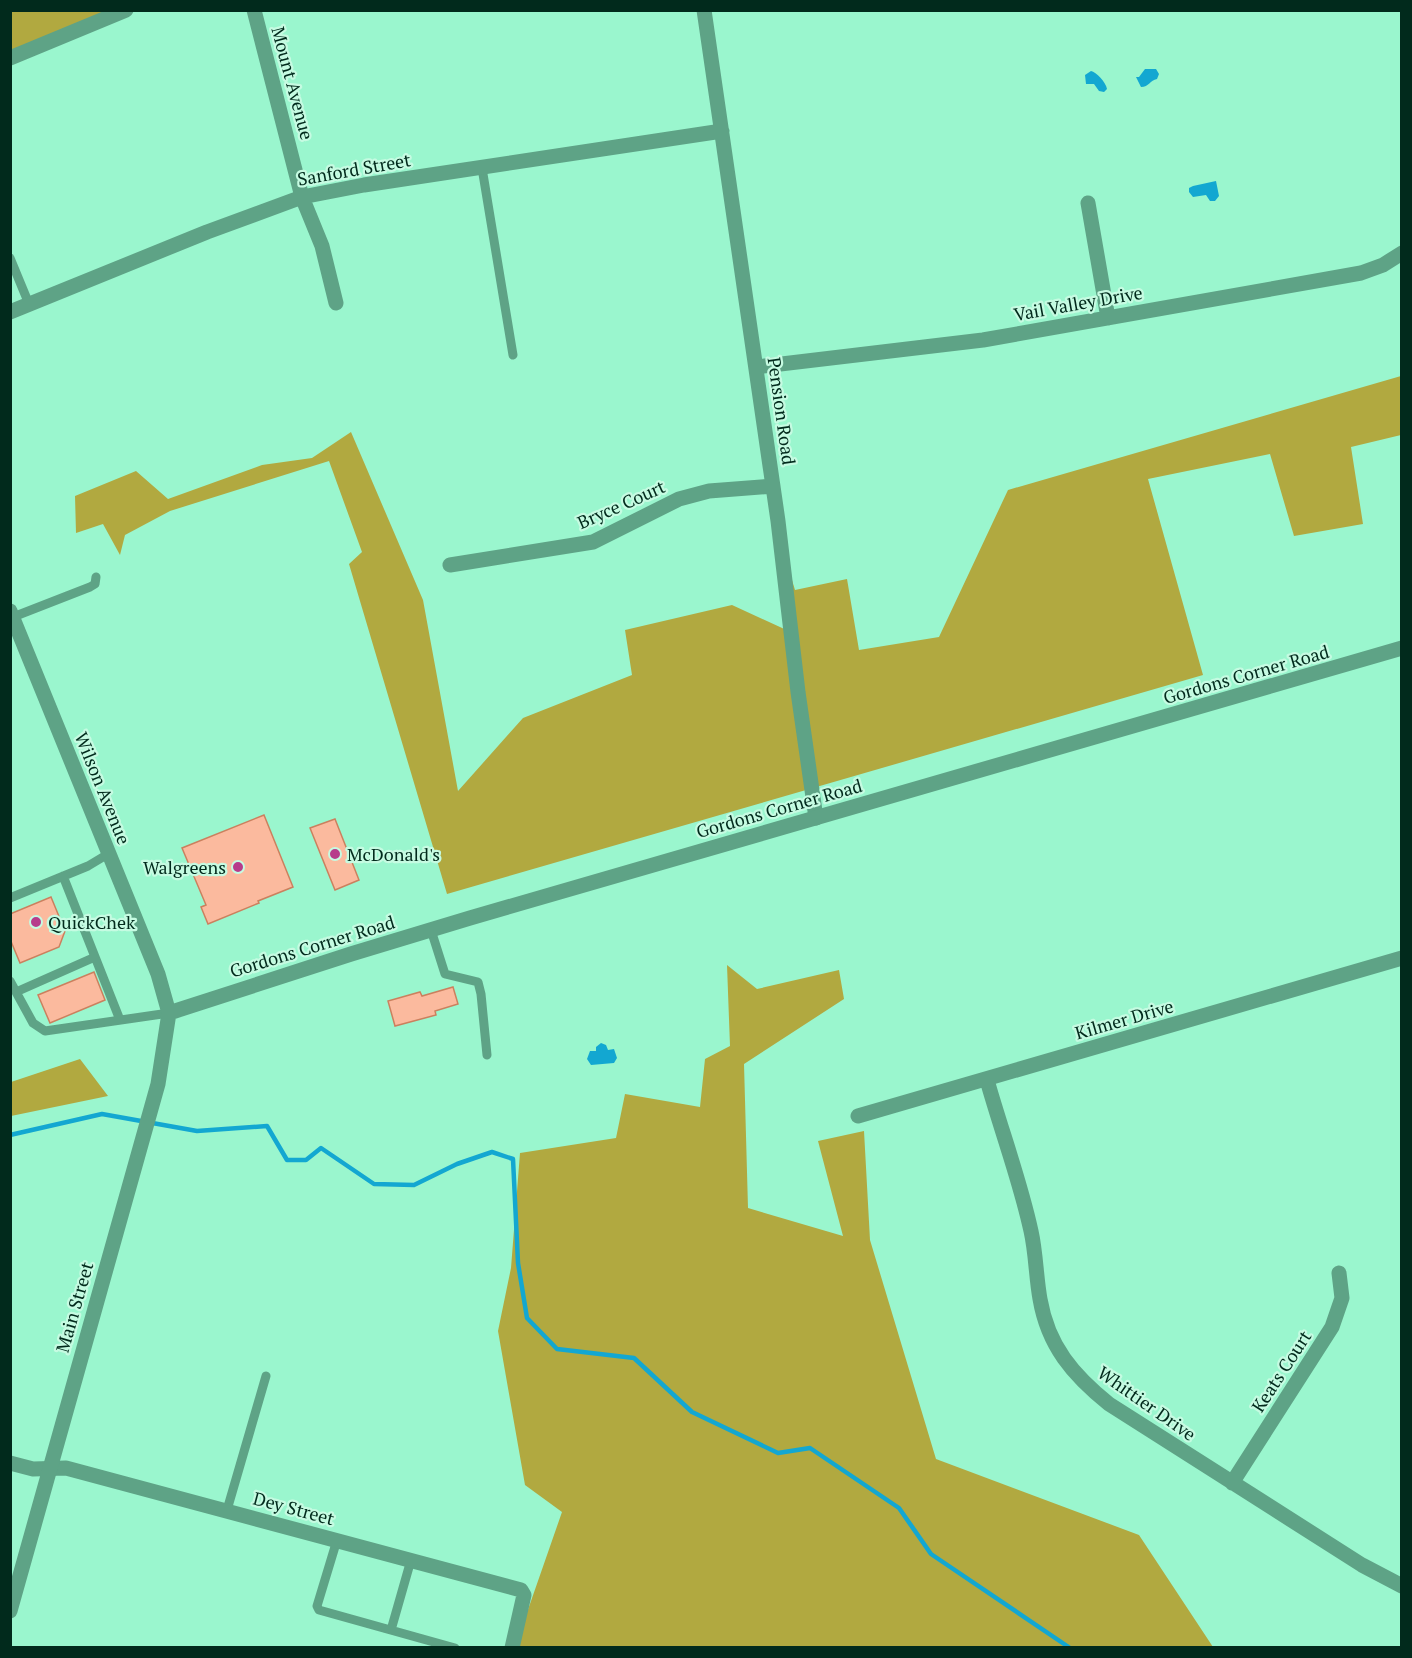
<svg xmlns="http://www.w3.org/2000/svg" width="1412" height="1658" viewBox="0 0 1412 1658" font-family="'PT Serif',serif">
  <rect width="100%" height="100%" fill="#9af6ce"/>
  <!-- forest -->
  <path fill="#b1a940" d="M11 11H124L11 54Z
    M1401 376V435L1351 447 1363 524 1294 536 1270 454 1148 479 1203 675 447 894 349 564 362 552 329 461 170 511 125 535 120 555 103 524 76 533 75 496 136 471 168 499 262 465 312 458 351 432 423 600 458 791 523 718 632 675 625 630 732 605 793 633 788 567 795 590 847 579 859 650 939 637 1008 490Z
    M727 965 757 989 839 970 844 999 744 1064 748 1208 843 1236 818 1141 864 1131 870 1240 936 1459 1139 1535 1213 1647H515L562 1512 525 1485 498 1331 511 1268 520 1153 616 1138 625 1094 700 1107 705 1059 730 1046Z
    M80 1059 108 1096 11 1116V1082Z"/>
  <!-- water -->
  <path fill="#13a7d1" d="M1145 69H1156L1159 74 1157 79C1150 80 1149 87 1141 87L1136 77H1139Z
    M1091 71C1096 72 1106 82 1107 89L1104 92 1099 91 1094 84H1086L1085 75Z
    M1216 181 1219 196 1215 201H1210L1206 195 1193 197 1189 192V188L1193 186Z
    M601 1043 606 1045 608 1050 614 1049 617 1058 614 1063 591 1065 587 1059 590 1051H596V1047Z"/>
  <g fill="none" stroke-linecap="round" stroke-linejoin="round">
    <!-- stream -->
    <path stroke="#13a7d1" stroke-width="4.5" d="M10 1135 102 1114 197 1131 267 1126 287 1160H306L321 1148 374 1184 414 1185 457 1164 492 1152 513 1159 518 1263 527 1318 557 1349 634 1358 692 1412 778 1453 810 1448 899 1508 931 1554 1070 1648"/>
  </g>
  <!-- building -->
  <path fill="#fbba9e" stroke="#cb805e" stroke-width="1.5" d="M264 815 293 887 258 901 259 903 208 924 201 907 206 905 182 848Z
    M335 819 359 880 335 890 310 828Z
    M51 897 65 931 59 947 20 963 10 939V914Z
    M94 972 105 1000 50 1023 38 995Z
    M453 987 458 1004 435 1011 436 1015 395 1026 388 1001 420 992 422 996Z"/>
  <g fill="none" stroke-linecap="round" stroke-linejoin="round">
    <!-- service -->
    <path stroke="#5ea386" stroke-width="9" d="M482 168 513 355
      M10 258 29 304
      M13 617 90 587 95 584 96 577
      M63 876 120 1020
      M10 898 88 866 108 854
      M431 930 445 974 478 982 481 994 487 1055
      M10 981 33 1023 45 1031 169 1013
      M16 992 95 957
      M227 1510 266 1376
      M337 1540 317 1606 319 1610 455 1648
      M391 1630 411 1560"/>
    <!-- minor -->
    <path stroke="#5ea386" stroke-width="15" d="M254 10 302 197 322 246 336 303
      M704 10 778 521 798 692 816 818
      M10 58 126 10
      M1088 203 1108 318
      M10 312 207 232 302 197 364 185 722 131
      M756 367 983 340 1361 273 1383 265 1402 253
      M450 565 593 542 679 499 709 491 773 486
      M987 1080C1001 1130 1020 1180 1031 1231 1036 1253 1036 1277 1040 1299 1048 1346 1073 1375 1109 1404L1362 1565 1402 1586
      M858 1116 1402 958
      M10 1463 33 1469 66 1468 521 1590 524 1595 512 1648
      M1232 1483 1332 1327 1342 1298 1339 1273"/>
    <!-- tertiary -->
    <path stroke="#5ea386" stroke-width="15" d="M10 611 158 974 169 1013 158 1084 10 1611
      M169 1013 351 954 470 918 1402 648"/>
  </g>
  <!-- markers -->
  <g fill="#b73b8b" stroke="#c6fbe2" stroke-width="2">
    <circle cx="335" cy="854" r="6"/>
    <circle cx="238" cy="867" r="6"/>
    <circle cx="36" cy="922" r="6"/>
  </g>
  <g text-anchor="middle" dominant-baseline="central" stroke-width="4.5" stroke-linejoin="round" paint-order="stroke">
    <!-- street labels -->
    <g font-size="18" fill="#012a1c" stroke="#c6fbe2">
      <text transform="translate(293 83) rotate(75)">Mount Avenue</text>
      <text transform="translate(354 169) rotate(-10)">Sanford Street</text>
      <text transform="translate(1078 303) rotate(-10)">Vail Valley Drive</text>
      <text transform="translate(782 411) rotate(82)">Pension Road</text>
      <text transform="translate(621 504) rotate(-24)">Bryce Court</text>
      <text transform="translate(1246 674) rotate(-16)">Gordons Corner Road</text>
      <text transform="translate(103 788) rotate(68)">Wilson Avenue</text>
      <text transform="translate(779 808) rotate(-16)">Gordons Corner Road</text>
      <text transform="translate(312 946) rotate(-17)">Gordons Corner Road</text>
      <text transform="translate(1124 1019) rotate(-16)">Kilmer Drive</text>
      <text transform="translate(74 1307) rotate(-74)">Main Street</text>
      <text transform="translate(1281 1371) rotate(-57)">Keats Court</text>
      <text transform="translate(1147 1403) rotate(35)">Whittier Drive</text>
      <text transform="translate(294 1508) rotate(15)">Dey Street</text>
    </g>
    <!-- poi labels -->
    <g font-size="18" fill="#012a1c" stroke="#c6fbe2" text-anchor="start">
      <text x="347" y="854">McDonald's</text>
      <text x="226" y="867" text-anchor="end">Walgreens</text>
      <text x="48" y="922">QuickChek</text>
    </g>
  </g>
  <!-- border -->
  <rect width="1412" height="1658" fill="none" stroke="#012a1c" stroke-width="24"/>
</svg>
